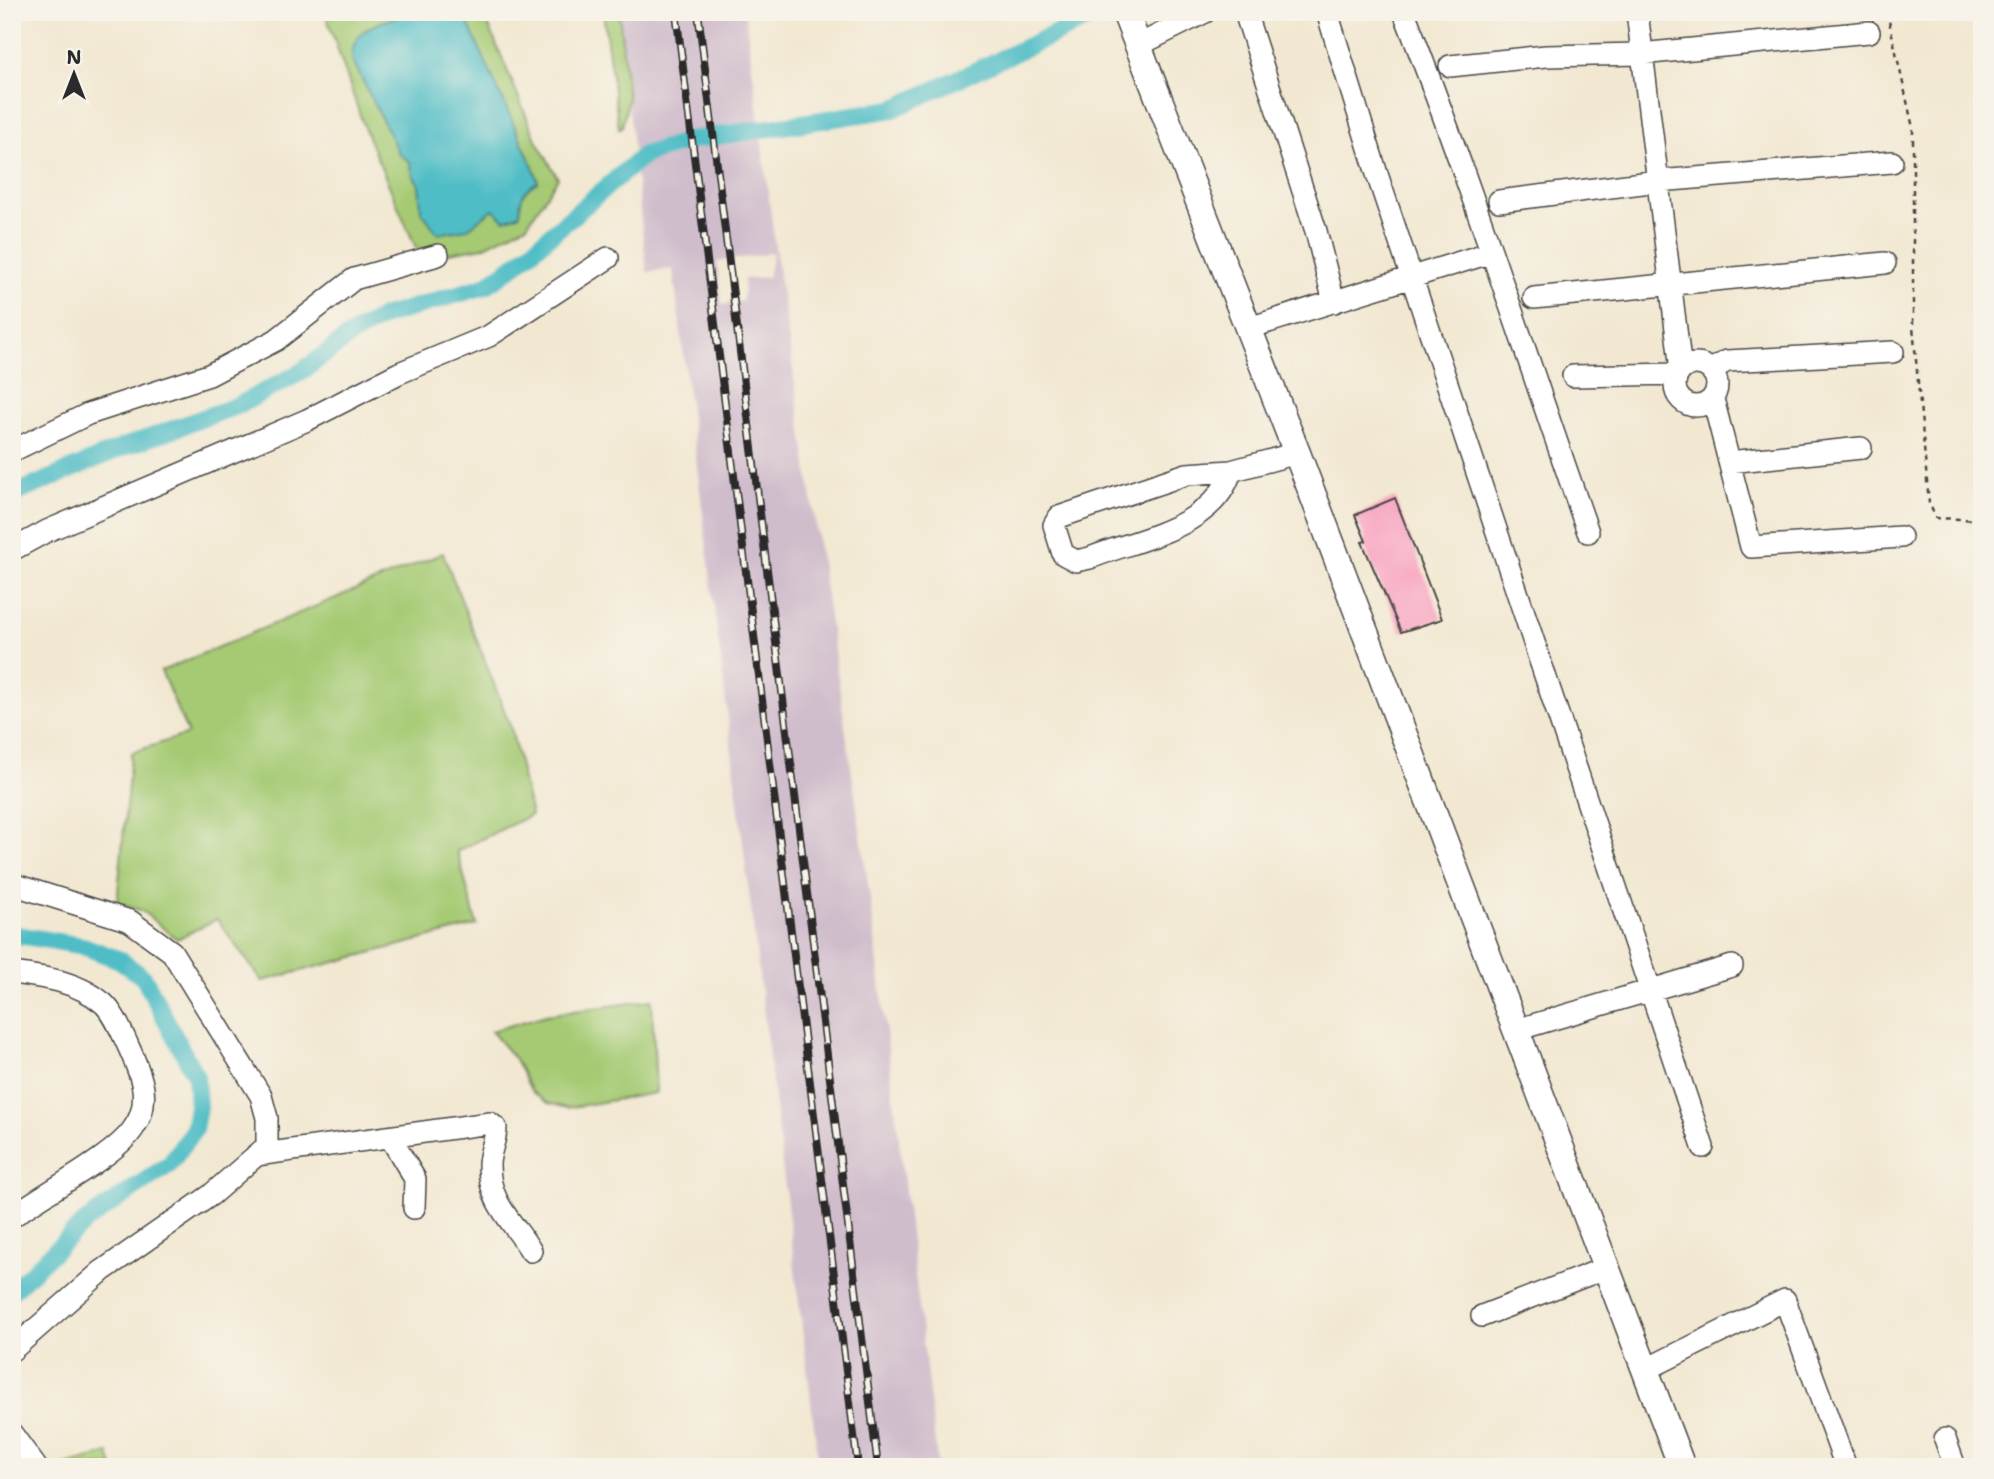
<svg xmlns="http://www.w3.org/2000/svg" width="1994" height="1479" viewBox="0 0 1994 1479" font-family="'Shantell Sans',sans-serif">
  <rect width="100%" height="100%" fill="#f7f3e8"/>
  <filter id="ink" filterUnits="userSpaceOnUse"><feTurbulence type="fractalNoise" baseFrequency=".0143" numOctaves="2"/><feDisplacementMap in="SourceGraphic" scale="14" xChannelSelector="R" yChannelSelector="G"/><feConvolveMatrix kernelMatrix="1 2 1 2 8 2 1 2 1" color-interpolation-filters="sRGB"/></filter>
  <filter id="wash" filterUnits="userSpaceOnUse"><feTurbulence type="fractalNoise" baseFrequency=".00686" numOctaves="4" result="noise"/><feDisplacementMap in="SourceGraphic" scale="28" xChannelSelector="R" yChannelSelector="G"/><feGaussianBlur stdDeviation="1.57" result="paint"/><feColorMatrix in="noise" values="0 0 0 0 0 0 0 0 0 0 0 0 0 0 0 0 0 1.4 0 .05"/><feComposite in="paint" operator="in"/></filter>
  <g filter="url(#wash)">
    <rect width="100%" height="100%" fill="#f2e8d2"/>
    <!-- industrial -->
    <path fill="#d0bdcc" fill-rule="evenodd" d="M618 12H745L776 253 870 897 938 1467H819L673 269 647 272ZM773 253 768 277 744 279 743 301 722 305 717 262Z"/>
    <!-- green -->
    <path fill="#a5ca73" stroke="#687a4f" stroke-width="2" d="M325 12H483L537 142 558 178 527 225 483 247 438 255 416 248 365 130Z
      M603 12H619L628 100 622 127 619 129Z
      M443 553 511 728 531 815 457 851 477 925 262 981 217 919 177 939 142 911 117 903 131 753 188 734 161 671Z
      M652 1000 656 1093 567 1108 548 1103 532 1092 515 1059 491 1031 546 1015Z
      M109 1453 113 1467H61L63 1466Z"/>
    <!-- water -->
    <path fill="#4fbdc6" stroke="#3d7478" stroke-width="2" d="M415 12 464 14 535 171 538 182C523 189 520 198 520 214L505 220 493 209 467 229 438 234 421 211 419 185 413 175 410 162 399 154 352 59C351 24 387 21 415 12Z"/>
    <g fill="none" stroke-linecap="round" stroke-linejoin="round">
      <!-- canal -->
      <path stroke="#4fbdc6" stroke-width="18" d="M12 495 121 448 239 405 301 372 352 334 385 316 485 286 518 263 644 155 691 140 893 109 1102 12
        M12 934 83 946 120 960 144 978 196 1077 198 1107 194 1129 170 1164 86 1221 12 1291"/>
    </g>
    <g id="blocks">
      <!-- building -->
      <path fill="#f8a4c1" d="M1395 498 1442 619 1401 632 1362 542 1366 541 1355 515Z"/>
    </g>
  </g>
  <g filter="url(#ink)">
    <use href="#blocks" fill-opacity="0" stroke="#494744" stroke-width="2"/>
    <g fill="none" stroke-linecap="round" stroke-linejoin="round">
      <defs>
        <path id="minor" d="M1245 12 1316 231 1334 302
          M1327 12 1377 174 1703 1147
          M1404 12C1471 183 1527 359 1588 532
          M1637 12 1681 370
          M1137 46 1205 12
          M1450 66 1546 56 1640 54 1869 32
          M1499 201 1658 181 1892 162
          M1534 298 1885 263
          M1249 328 1489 253
          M1675 385a21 21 0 1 1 42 0a21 21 0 1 1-42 0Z
          M1711 370 1727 361 1893 352
          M1573 376 1678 374
          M1713 399 1751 547 1901 537
          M12 451 88 414 209 375 276 340 354 279 438 255
          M1729 462 1861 448
          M1231 471C1214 528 1139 538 1090 558L1076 561 1063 554 1054 525 1059 517 1187 474 1231 471 1297 453
          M12 550 47 531 307 420 399 373 489 336 608 258
          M12 884 130 921 172 952 261 1096 267 1118V1146L211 1195 102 1271 12 1350
          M12 973C44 977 77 981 103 1003 113 1012 119 1026 125 1039 138 1068 155 1099 133 1129 113 1158 43 1193 12 1217
          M1516 1030 1732 966
          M390 1137 415 1179 414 1208
          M256 1155 490 1123 496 1128C496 1141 489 1152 489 1165 489 1204 513 1221 531 1251
          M1482 1316 1608 1267
          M1647 1369 1785 1300 1846 1467
          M12 1434 36 1467
          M1945 1439 1955 1467"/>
        <path id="major" d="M1125 12 1297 453 1682 1467"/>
      </defs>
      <!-- minor casing -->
      <use href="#minor" stroke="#494744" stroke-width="24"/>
      <!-- major casing -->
      <use href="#major" stroke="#494744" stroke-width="29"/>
      <!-- path -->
      <path stroke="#494744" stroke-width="2.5" stroke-dasharray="5 5" stroke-linecap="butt" d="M1887 12 1913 128V327L1929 503 1936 518 1982 520"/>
      <!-- minor -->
      <use href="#minor" stroke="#fff" stroke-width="21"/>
      <!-- major -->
      <use href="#major" stroke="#fff" stroke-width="26"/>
      <defs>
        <path id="rail" d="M676 12 858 1467
          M698 12 878 1467"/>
      </defs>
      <!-- rail casing -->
      <use href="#rail" stroke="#2b2b2b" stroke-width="8"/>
      <!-- rail -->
      <use href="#rail" stroke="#f7f3e8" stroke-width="5" stroke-dasharray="16" stroke-linecap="butt"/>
    </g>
  </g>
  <!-- margin -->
  <rect width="1994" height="1479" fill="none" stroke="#f7f3e8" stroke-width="42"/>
  <!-- north arrow -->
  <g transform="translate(74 74)" stroke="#f7f3e8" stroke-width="5" paint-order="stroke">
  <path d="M0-5L12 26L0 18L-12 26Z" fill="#2b2b2b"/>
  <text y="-10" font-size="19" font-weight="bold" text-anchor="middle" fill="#2b2b2b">N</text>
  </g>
</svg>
